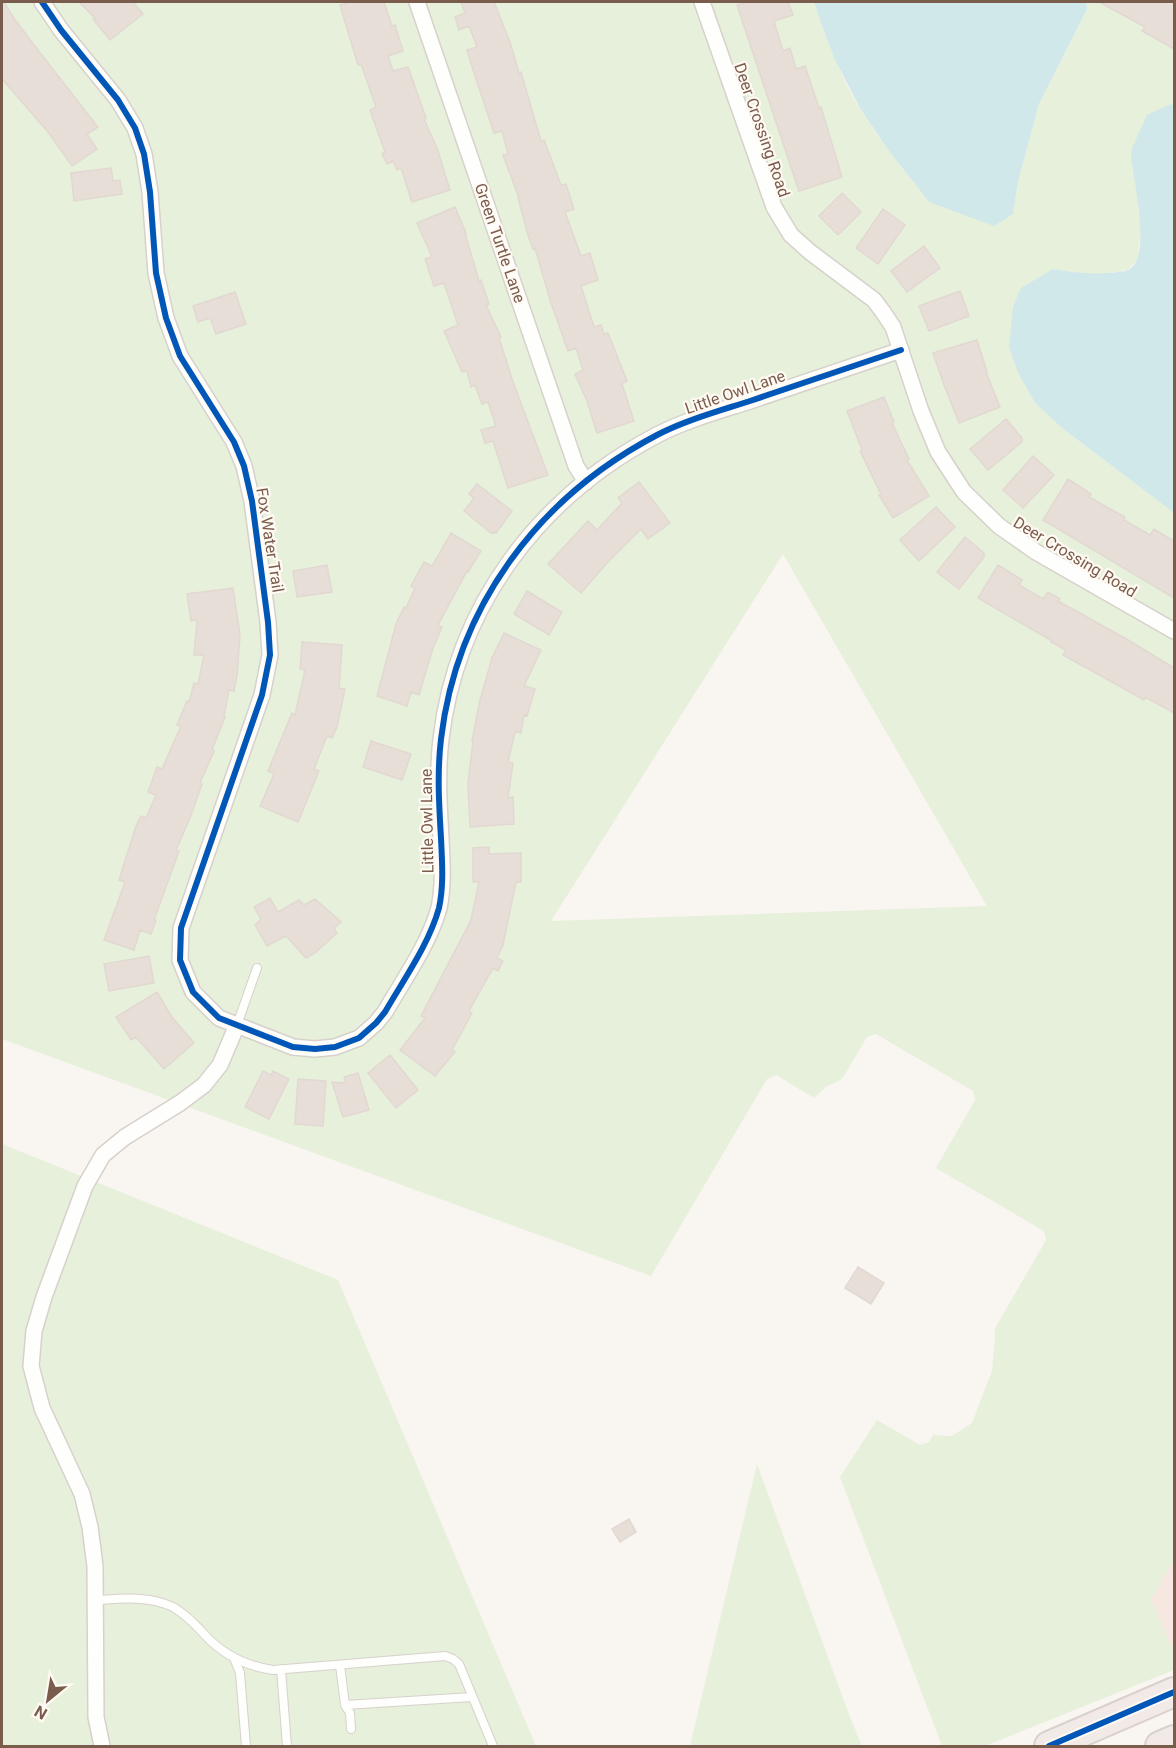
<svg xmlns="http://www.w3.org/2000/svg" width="1176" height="1748" viewBox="0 0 1176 1748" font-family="Roboto,sans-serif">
  <rect width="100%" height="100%" fill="#f9f5f0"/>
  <!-- commercial -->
  <path fill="#f6e8e1" d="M1174 1560V1653L1151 1599Z"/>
  <!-- green -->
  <path fill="#e7f0db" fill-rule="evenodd" d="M2 2H814C825 38 842 80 862 112 883 144 906 173 929 202L1013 213 1018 182 1039 104 1087 9 1086 2H1174V106L1171 104 1138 204 1141 228 1137 260 1128 270 1104 274H1082L1053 269 1018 373 1035 403 1062 428 1174 513V1560L1151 1599 1174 1653V1670L985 1746H942L840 1477 877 1420 920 1445 929 1442 933 1435 952 1436 972 1423 992 1371 995 1335 994 1330 1046 1240 1044 1231 936 1168 975 1100 973 1091 876 1034 867 1037 842 1079 826 1087 814 1098 776 1075 767 1079 651 1276 2 1039ZM783 554 987 906 552 921H551Z
    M2 1144 338 1280 536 1746H2Z
    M757 1464 850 1717 862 1746H690Z"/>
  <!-- water -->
  <path fill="#d0e8ea" d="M814 2H1086L1087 9 1039 104 1018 182 1013 214 994 226 929 202 889 151 861 110 835 60 823 29Z
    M1171 104 1174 106V513L1062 428 1035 403 1018 373 1009 347 1013 307 1021 288 1053 269C1075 273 1096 275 1118 272 1121 271 1125 272 1128 270 1152 259 1134 180 1131 158L1132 148 1147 115Z"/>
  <!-- building -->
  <path fill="#e6ded7" stroke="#e2d8d2" stroke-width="1.5" d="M2 2H4L13 17 41 54 98 127 87 134 97 149 72 166 48 132 2 79Z
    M79 2H133L143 14 110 40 93 19 95 18Z
    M351 2H384L392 26 395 25 403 51 388 56 393 71 408 67 426 118 424 119 437 148 450 190 412 202 401 168 397 170 393 161 387 164 382 154 385 152 370 110 376 107 361 64 358 65 340 5Z
    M461 2H494L510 42 519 73 521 72 541 141 544 140 561 185 566 184 574 209 565 212 581 256 590 253 598 280 581 286 594 327 601 325 604 334 608 333 627 381 622 384 634 421 597 433 587 401 575 374 583 370 576 348 568 351 551 303 535 248 533 249 528 235 518 198H519L503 155 508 154 502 131 494 133 475 76 467 50 477 47 469 26 459 30 455 17 465 13Z
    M748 2H788L793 15 774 21 783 51 790 48 796 69 805 66 819 108 821 107 842 177 799 191 737 5Z
    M1099 2H1174V49L1142 31 1145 27Z
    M111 168 113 181 120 180 122 194 74 201 71 173Z
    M842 193 861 212 838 235 819 216Z
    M455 207 466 233H465L479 281 481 280 489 304 486 305 501 337 499 338 513 382 548 475 508 488 493 441 485 443 481 430 496 426 488 402 482 404 475 385 471 387 467 371 462 372 444 331 458 325 444 283 434 286 425 259 432 257 417 223Z
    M883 209 905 225 878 264 856 248Z
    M924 246 940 268 907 292 891 271Z
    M960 291 969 316 929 331 919 306Z
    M235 292 246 324 216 334 210 318 198 322 193 306Z
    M977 340 987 372H986L1000 407 959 423 944 385 933 353Z
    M884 397 894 422 892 423 909 459 907 460 929 496 893 518 879 495 881 494 860 451 862 450 847 411Z
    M1006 419 1022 438V442L988 470 970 449Z
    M1033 456 1054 475 1023 508 1003 490Z
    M1068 479 1091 494 1089 497 1125 517 1124 520 1150 535 1154 529 1174 541V598L1043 520Z
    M639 482 670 523 648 539 641 529 608 562 581 593 548 564 588 521 597 530 622 503 618 498Z
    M477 484 512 511 496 533H491L464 511 474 498 469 494Z
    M936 507 955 527 919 561 900 540Z
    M451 533 481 551 468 572 467 571 438 625 442 627 433 648 419 695 411 692 407 706 377 696 396 624 404 607 406 608 415 588 411 586 424 562 432 566Z
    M965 537 984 553V557L959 589 937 572Z
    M327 565 332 592 297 597 293 571Z
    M998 565 1022 580 1019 585 1043 599 1048 592 1060 599 1058 601 1130 641 1174 668V713L1145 697 1144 700 1063 655 1066 650 1051 642 1052 641 978 598Z
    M233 588 240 635 237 676 234 691 229 690 224 716 225 717 212 750 214 751 200 783 202 784 190 818 176 850 179 851 154 920H156L151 934 140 930 134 950 104 940 125 882 119 880 136 826 141 816 146 818 156 795 148 792 157 767 162 769 181 726 177 725 187 701 189 702 194 683 198 684 204 655H194L197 620 191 621 187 594Z
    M527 591 562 612 549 635 514 614Z
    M504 633 541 650 524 686 535 689 527 716 524 715 521 733 515 732 508 762 513 763 508 798 513 797 514 824 470 827 468 783 473 741H472L480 700 492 658Z
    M302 642 342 645 339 688 345 689 337 727 332 738 327 736 314 769 319 771 298 822 260 806 274 774 268 771 292 713 295 715 305 670 300 669Z
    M371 741 411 754 402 780 363 767Z
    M489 847V854L521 853V882H516L503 945 497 958 503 961 498 971 493 968 469 1011 472 1013 452 1050 455 1052 435 1076 400 1050 425 1018 421 1016 471 920 479 882H473V848Z
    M270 898 278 912 299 900 304 905 315 899 341 922 334 928 337 933 315 953 306 958 286 936 267 946 255 925 261 919 254 907Z
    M149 956 154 983 109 991 104 964Z
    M157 992 172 1017 194 1043 164 1069 136 1037 131 1040 116 1017Z
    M390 1055 418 1090 396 1108 368 1073Z
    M263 1071 271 1075 273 1071 289 1079 269 1119 245 1107Z
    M358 1073 369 1110 343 1117 332 1082 346 1083 344 1077Z
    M298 1079 326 1081 323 1126 295 1124Z
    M858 1267 884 1283 871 1304 845 1288Z
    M629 1519 636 1532 620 1542 612 1529Z"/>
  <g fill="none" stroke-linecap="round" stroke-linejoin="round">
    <defs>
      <path id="lane" d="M237 1025 257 968
        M95 1600C121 1599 148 1595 173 1607 185 1614 195 1624 204 1634 223 1655 246 1666 273 1670L445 1656 453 1659 459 1664 493 1746
        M234 1658 240 1673 246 1746
        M340 1665 345 1705 472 1697
        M281 1669 287 1746
        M345 1705 350 1713 351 1729"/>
      <path id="street" d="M42 2 61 30 118 100 135 128 144 154 150 192 156 273 166 318 180 356 234 442 244 466 252 501 268 622 270 655 262 695 181 928 180 960 193 992 219 1018 293 1047 315 1049 335 1047 359 1038 376 1023 385 1012C404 979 429 944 439 908 444 885 442 861 441 838 439 805 437 772 441 739 457 605 539 497 657 435 686 420 719 411 750 401 800 384 850 367 901 350
        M417 2 576 466 586 482
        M702 2 774 207 791 235 810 252 874 300 883 312 893 327 921 411 938 452 964 492 999 526 1036 552 1174 631
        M102 1746 96 1717 95 1566 90 1527 82 1494 42 1408 31 1366 34 1331 44 1297 85 1186 103 1155 125 1137 180 1103 204 1085 220 1065 237 1025"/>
      <path id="highway" d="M1049 1746 1174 1692
        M1160 1746 1174 1740"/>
    </defs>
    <!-- lane casing -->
    <use href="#lane" stroke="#d7d1cb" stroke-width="10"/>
    <!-- street casing -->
    <use href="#street" stroke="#d7d1cb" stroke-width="18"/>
    <!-- highway casing -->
    <use href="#highway" stroke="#dad1cc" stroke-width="32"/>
    <!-- lane -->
    <use href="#lane" stroke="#fefefd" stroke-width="8"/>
    <!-- street -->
    <use href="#street" stroke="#fefefd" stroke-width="15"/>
    <!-- highway -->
    <use href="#highway" stroke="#f2eae7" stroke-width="28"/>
    <defs>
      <path id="cycleway" d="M42 2 61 30 118 100 135 128 144 154 150 192 156 273 166 318 180 356 234 442 244 466 252 501 268 622 270 655 262 695 181 928 180 960 193 992 219 1018 293 1047 315 1049 335 1047 359 1038 376 1023 385 1012C404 979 429 944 439 908 444 885 442 861 441 838 439 805 437 772 441 739 457 605 539 497 657 435 686 420 719 411 750 401 800 384 850 367 901 350
        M1049 1746 1174 1692"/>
    </defs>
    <!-- cycleway casing -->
    <use href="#cycleway" stroke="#fffaf3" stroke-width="10"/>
    <!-- cycleway -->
    <use href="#cycleway" stroke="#0057b8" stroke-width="6"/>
  </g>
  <g text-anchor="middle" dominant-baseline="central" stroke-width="4.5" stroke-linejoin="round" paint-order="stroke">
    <!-- street labels -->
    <g font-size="16" fill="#7a5c4d" stroke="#fffaf3">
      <text transform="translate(762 130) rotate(71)">Deer Crossing Road</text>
      <text transform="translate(500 243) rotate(71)">Green Turtle Lane</text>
      <text transform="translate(735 392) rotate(-19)">Little Owl Lane</text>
      <text transform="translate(270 540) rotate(81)">Fox Water Trail</text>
      <text transform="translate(1075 557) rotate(31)">Deer Crossing Road</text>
      <text transform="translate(427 821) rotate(-91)">Little Owl Lane</text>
    </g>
  </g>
  <!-- border -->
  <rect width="1176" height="1748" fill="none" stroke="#7a5c4d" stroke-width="6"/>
  <!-- north arrow -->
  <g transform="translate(48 1700) rotate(210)" stroke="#fffaf3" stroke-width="4.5" paint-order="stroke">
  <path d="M0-4.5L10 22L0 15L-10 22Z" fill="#7a5c4d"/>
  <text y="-9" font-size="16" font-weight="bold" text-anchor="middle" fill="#7a5c4d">N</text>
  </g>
</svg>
